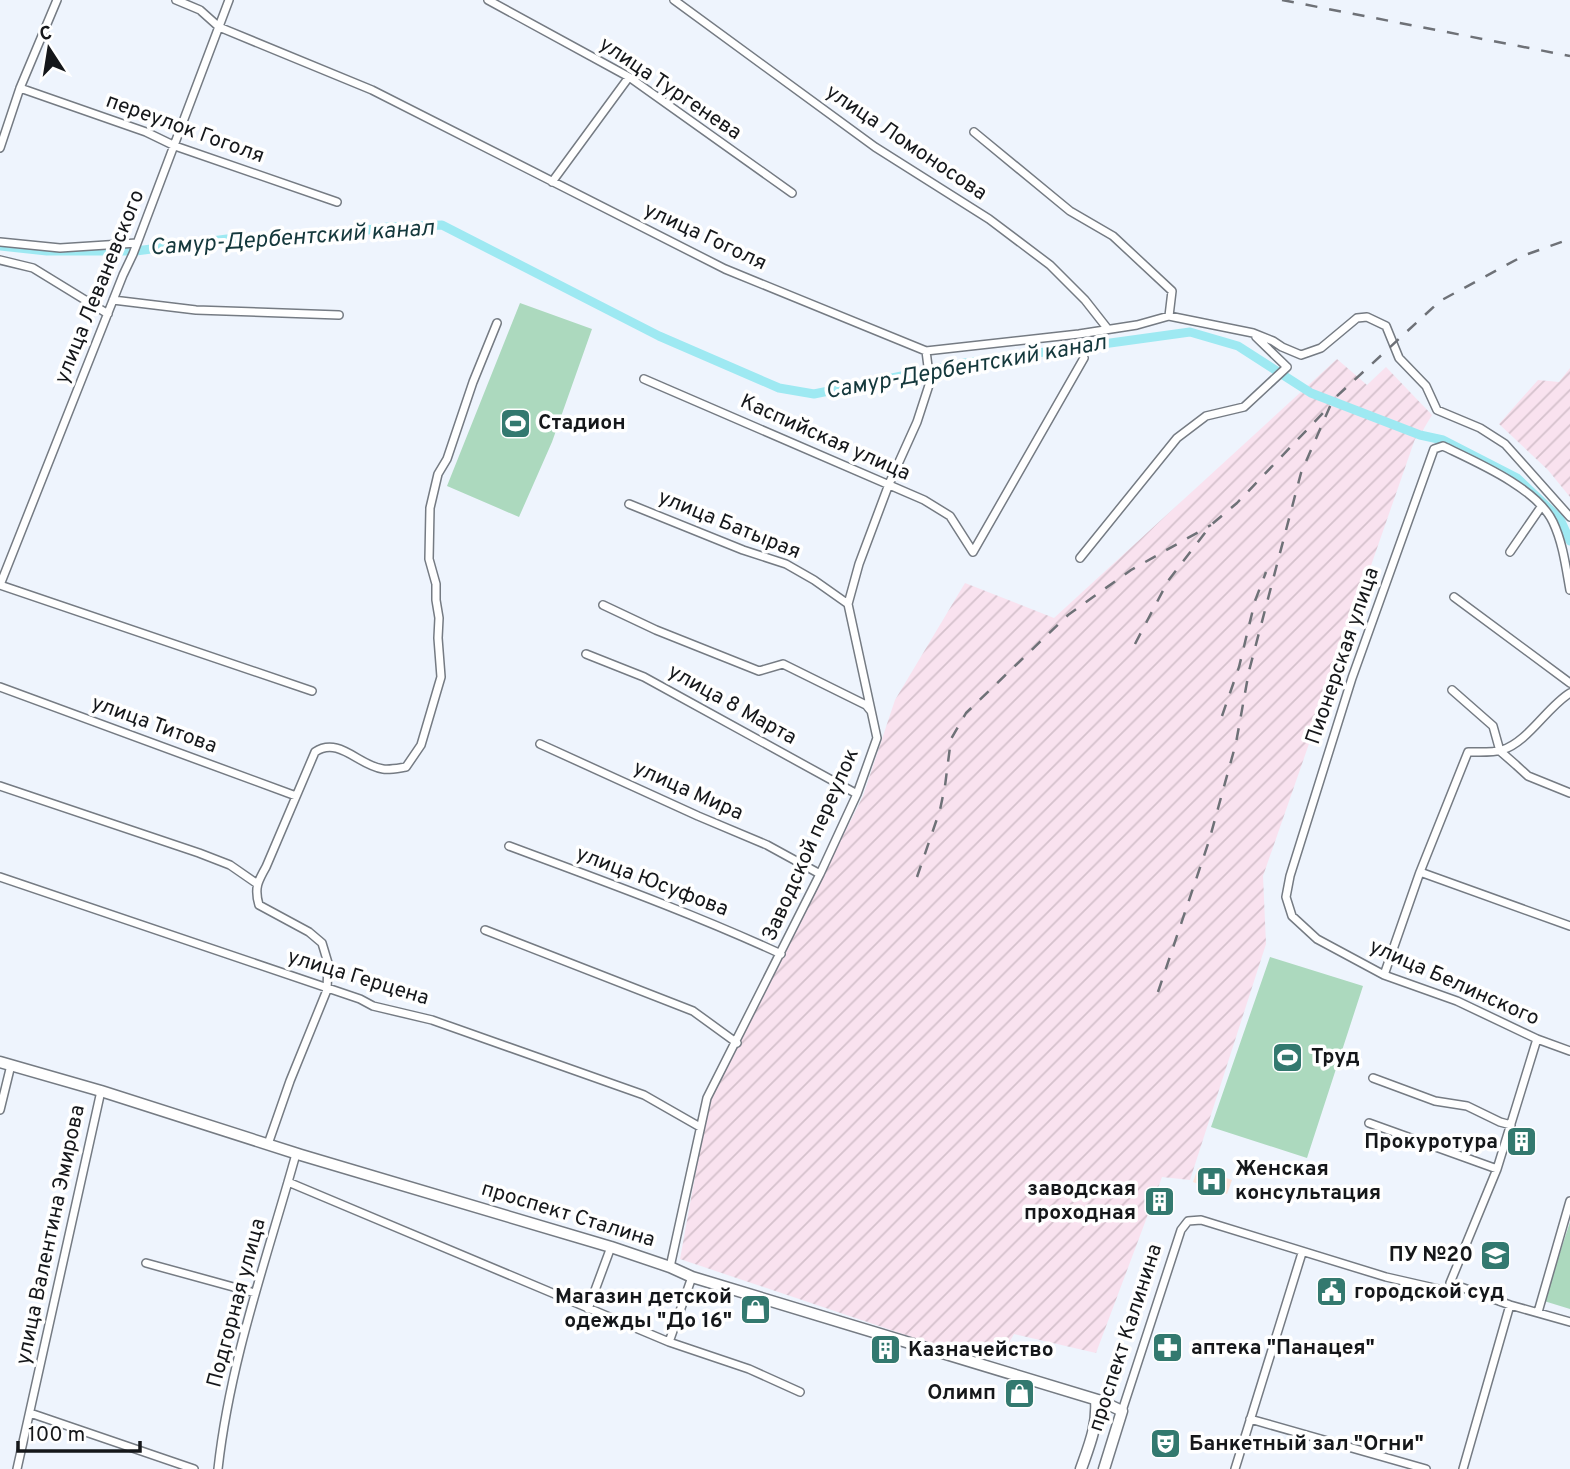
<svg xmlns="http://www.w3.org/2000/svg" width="1570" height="1469" viewBox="0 0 1570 1469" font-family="Overpass,sans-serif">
  <defs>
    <pattern id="industrial-furrows" width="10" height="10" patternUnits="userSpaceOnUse" patternTransform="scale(1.75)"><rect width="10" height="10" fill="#f9e2ef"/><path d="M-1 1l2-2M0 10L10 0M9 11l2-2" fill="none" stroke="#d5c1cc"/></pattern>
  </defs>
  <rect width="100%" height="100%" fill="#eef4fd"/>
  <!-- industrial -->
  <path fill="url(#industrial-furrows)" d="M1337 359 1367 385 1386 367 1432 415 1420 435 1415 439 1263 876 1266 944 1190 1180 1162 1177 1096 1353 1014 1334 1007 1346 983 1342 977 1359 680 1259 708 1105 863 796 895 700 965 583 1054 618Z
    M1570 368V497L1548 470 1499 424 1538 380 1559 382Z"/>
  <!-- medical -->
  <path fill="#fde3db" d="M1198 1168 1232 1180 1227 1194 1193 1182Z"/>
  <!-- park -->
  <path fill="#acd9be" d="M520 303 592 329 552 442 519 517 447 486Z
    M1270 957 1363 986 1307 1158 1211 1127Z
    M1570 1222V1309L1544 1301Z"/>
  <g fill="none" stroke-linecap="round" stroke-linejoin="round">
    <!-- canal -->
    <path stroke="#9ee9f2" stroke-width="9" d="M0 246 47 251H136L227 239 326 236 388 227 442 225 659 336 779 388 814 394 965 363 1190 332 1238 346 1311 393 1420 435 1443 440 1517 478 1560 519 1570 541"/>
    <defs>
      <path id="street" d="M176 0 200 10 219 27 372 90 725 269 926 351 1079 334 1137 325 1169 316 1253 333 1273 341 1282 347 1301 355 1321 348 1357 318 1367 317 1386 326 1399 358 1426 386 1437 410 1480 428 1505 444 1570 517
        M229 0 133 254 123 275 0 585 312 691
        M488 0 629 77 792 193
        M674 0 875 147 989 219 1050 265 1085 300 1107 328
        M20 88 146 132 175 146 337 202
        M974 132 1070 211 1113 236 1172 291 1169 316
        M0 148 20 88 57 0
        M552 182 629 77
        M0 242 60 248 137 243
        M0 260 33 268 108 314
        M113 300 196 310 339 315
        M644 379 924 500 950 516 973 552 1084 358
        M629 504 743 550 786 564 814 580 848 604
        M1510 552 1541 507
        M1080 558 1177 438 1206 416 1244 407 1287 367 1256 337
        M1570 590C1566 568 1563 543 1553 522 1537 488 1476 462 1443 446L1434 449 1352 678 1290 876 1286 897 1292 916 1317 939 1384 975 1457 1001 1537 1039 1570 1051
        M1454 597 1570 683
        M603 605 656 630 759 671 783 664 866 705 870 710
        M586 654 644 677 857 794
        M0 687 296 796
        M1452 690 1493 726 1500 751 1516 765 1528 776 1570 793
        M540 744 698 816 767 845 820 874
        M0 786 199 853 230 865 256 883
        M509 846C600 880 692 913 781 954
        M1420 872 1570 926
        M0 877 360 999 373 1006 432 1020 644 1095 700 1127
        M485 930 693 1011 737 1043
        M1384 975 1420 872 1468 752C1479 752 1492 753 1502 750 1528 742 1547 707 1570 693
        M1537 1039 1497 1169 1450 1283 1510 1305 1570 1322
        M1373 1078 1435 1101 1467 1106 1500 1122 1511 1125
        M0 1110 11 1065
        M1369 1123 1497 1169
        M268 1144 290 1081 327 990 328 963 322 943 309 932 259 905C254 888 258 881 266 867L315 752C339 736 359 766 383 769 390 770 399 768 406 767L421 745 441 677 438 638 439 618 436 600V584L429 559 430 508 438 474 447 459 473 382 497 323
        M288 1182 669 1342 749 1369 800 1392
        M146 1263 255 1293
        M670 1267 707 1098 820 874 857 794 877 738 848 604 859 564 889 484 917 422 930 382 926 351
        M588 1309 611 1247
        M1538 1312 1570 1201
        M669 1342 692 1277
        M1122 1411 1181 1230 1188 1221 1201 1220 1386 1277 1443 1290
        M30 1413 194 1469
        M1250 1419 1426 1469
        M17 1469 101 1091
        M218 1469C230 1360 267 1258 296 1154L301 1155
        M1235 1469 1302 1253
        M1463 1469 1510 1305"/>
      <path id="secondary" d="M0 1062 101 1091 301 1155 611 1247 670 1267 692 1277 1101 1401 1122 1411 1104 1469
        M1081 1469C1089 1446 1098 1425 1096 1400"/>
    </defs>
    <!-- street casing -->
    <use href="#street" stroke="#757b83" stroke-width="10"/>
    <!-- secondary casing -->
    <use href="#secondary" stroke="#757b83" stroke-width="13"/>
    <!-- street -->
    <use href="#street" stroke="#fff" stroke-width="7"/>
    <!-- secondary -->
    <use href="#secondary" stroke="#fff" stroke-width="10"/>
    <!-- rail -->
    <path stroke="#6e7177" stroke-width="2.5" stroke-dasharray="12 12" stroke-linecap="butt" d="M1282 0 1570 56
      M1135 644 1168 581 1211 525 1237 503 1324 412
      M1222 716 1239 667 1255 601 1266 572
      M917 877 940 810 945 786 951 739 966 713 1068 615 1131 570 1211 525
      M1158 992 1209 841 1236 743 1249 671 1301 473 1331 404 1336 397 1440 301 1525 255 1570 239"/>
  </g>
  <!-- icons -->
  <defs>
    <symbol id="stadium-square" viewBox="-11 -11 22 22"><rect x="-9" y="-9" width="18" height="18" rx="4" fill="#33796f" stroke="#fff"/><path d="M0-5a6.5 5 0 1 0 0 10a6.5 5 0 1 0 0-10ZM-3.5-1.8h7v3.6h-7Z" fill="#fff"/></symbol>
    <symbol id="building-square" viewBox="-11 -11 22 22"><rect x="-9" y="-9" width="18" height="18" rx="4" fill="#33796f" stroke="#fff"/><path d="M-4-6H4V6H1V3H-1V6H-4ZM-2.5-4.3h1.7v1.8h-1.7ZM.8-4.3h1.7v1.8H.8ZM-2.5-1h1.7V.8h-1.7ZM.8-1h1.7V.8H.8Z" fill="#fff"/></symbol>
    <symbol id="hospital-square" viewBox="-11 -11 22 22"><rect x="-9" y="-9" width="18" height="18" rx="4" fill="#33796f" stroke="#fff"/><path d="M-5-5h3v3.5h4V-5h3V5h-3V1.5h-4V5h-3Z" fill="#fff"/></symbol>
    <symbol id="university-square" viewBox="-11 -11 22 22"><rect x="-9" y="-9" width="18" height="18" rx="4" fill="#33796f" stroke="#fff"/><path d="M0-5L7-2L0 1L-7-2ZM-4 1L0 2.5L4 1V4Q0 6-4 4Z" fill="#fff"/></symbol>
    <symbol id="civic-square" viewBox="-11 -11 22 22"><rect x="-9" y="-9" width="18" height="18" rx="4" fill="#33796f" stroke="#fff"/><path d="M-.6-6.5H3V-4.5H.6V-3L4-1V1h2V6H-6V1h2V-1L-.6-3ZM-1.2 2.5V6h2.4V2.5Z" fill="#fff"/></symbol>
    <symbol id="shop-square" viewBox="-11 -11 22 22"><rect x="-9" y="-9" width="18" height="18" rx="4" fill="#33796f" stroke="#fff"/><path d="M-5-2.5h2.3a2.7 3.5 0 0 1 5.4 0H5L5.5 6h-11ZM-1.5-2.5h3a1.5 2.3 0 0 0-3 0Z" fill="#fff"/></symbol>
    <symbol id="pharmacy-square" viewBox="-11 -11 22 22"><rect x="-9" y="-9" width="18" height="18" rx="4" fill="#33796f" stroke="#fff"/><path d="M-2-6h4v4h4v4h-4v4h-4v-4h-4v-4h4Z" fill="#fff"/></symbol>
    <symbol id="theatre-square" viewBox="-11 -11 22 22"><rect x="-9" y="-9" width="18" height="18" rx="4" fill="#33796f" stroke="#fff"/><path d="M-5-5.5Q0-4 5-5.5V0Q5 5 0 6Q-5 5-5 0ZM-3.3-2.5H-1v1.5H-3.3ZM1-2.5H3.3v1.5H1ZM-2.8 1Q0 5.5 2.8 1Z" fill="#fff"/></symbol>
  </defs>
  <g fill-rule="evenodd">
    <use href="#stadium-square" x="498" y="406" width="35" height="35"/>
    <use href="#stadium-square" x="1270" y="1040" width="35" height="35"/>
    <use href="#building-square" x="1504" y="1124" width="35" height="35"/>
    <use href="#hospital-square" x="1194" y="1164" width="35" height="35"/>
    <use href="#building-square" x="1142" y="1184" width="35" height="35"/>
    <use href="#university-square" x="1478" y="1238" width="35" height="35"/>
    <use href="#civic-square" x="1314" y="1274" width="35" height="35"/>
    <use href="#shop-square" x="738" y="1292" width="35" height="35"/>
    <use href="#pharmacy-square" x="1150" y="1330" width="35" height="35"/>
    <use href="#building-square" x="868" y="1332" width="35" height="35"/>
    <use href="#shop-square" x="1002" y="1376" width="35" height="35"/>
    <use href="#theatre-square" x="1148" y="1426" width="35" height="35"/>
  </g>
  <g text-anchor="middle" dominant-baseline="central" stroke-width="7" stroke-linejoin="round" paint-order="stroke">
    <!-- street labels -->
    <g font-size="21" fill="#15171a" stroke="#fff">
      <text transform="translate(670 89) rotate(34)">улица Тургенева</text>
      <text transform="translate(185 129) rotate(20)">переулок Гоголя</text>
      <text transform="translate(906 143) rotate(34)">улица Ломоносова</text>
      <text transform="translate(705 237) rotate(25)">улица Гоголя</text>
      <text transform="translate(100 287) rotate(-68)">улица Леваневского</text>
      <text transform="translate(825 438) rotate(24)">Каспийская улица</text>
      <text transform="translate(729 525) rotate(22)">улица Батырая</text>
      <text transform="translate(1343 656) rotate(-71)">Пионерская улица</text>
      <text transform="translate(732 705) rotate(29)">улица 8 Марта</text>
      <text transform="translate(154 725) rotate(20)">улица Титова</text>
      <text transform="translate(688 791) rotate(24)">улица Мира</text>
      <text transform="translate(811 845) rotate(-66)">Заводской переулок</text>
      <text transform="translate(652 882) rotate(21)">улица Юсуфова</text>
      <text transform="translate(358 978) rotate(17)">улица Герцена</text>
      <text transform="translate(1454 983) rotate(24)">улица Белинского</text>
      <text transform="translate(568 1215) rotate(17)">проспект Сталина</text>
      <text transform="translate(51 1235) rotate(-78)">улица Валентина Эмирова</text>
      <text transform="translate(237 1303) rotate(-75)">Подгорная улица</text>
      <text transform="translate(1126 1338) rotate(-72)">проспект Калинина</text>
    </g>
    <!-- poi labels -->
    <g font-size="21" font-weight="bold" fill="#15171a" stroke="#fff" text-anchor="start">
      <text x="538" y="423">Стадион</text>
      <text x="1311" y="1057">Труд</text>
      <text x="1498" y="1142" text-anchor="end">Прокуротура</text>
      <text x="1235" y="1169">Женская<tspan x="1235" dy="24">консультация</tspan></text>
      <text x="1136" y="1189" text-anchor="end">заводская<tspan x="1136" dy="24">проходная</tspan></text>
      <text x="1473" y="1255" text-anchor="end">ПУ №20</text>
      <text x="1354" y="1292">городской суд</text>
      <text x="732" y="1297" text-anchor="end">Магазин детской<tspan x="732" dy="24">одежды "До 16"</tspan></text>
      <text x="1191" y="1348">аптека "Панацея"</text>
      <text x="908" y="1350">Казначейство</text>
      <text x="996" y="1393" text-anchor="end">Олимп</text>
      <text x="1189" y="1444">Банкетный зал "Огни"</text>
    </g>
    <!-- water labels -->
    <g font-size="23" font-style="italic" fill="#14383c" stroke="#fff">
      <text transform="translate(292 239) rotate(-4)">Самур-Дербентский канал</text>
      <text transform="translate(966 368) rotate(-10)">Самур-Дербентский канал</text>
    </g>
  </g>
  <!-- north arrow -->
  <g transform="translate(49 49) rotate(348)" stroke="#ffffff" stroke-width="5" paint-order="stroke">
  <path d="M0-5L12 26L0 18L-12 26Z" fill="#15171a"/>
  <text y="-10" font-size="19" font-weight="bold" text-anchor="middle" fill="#15171a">С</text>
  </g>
  <!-- scale -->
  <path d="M18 1441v10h122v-10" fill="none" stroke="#15171a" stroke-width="3.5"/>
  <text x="28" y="1441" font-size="21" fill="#15171a" stroke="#ffffff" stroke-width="5" paint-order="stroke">100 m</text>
</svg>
